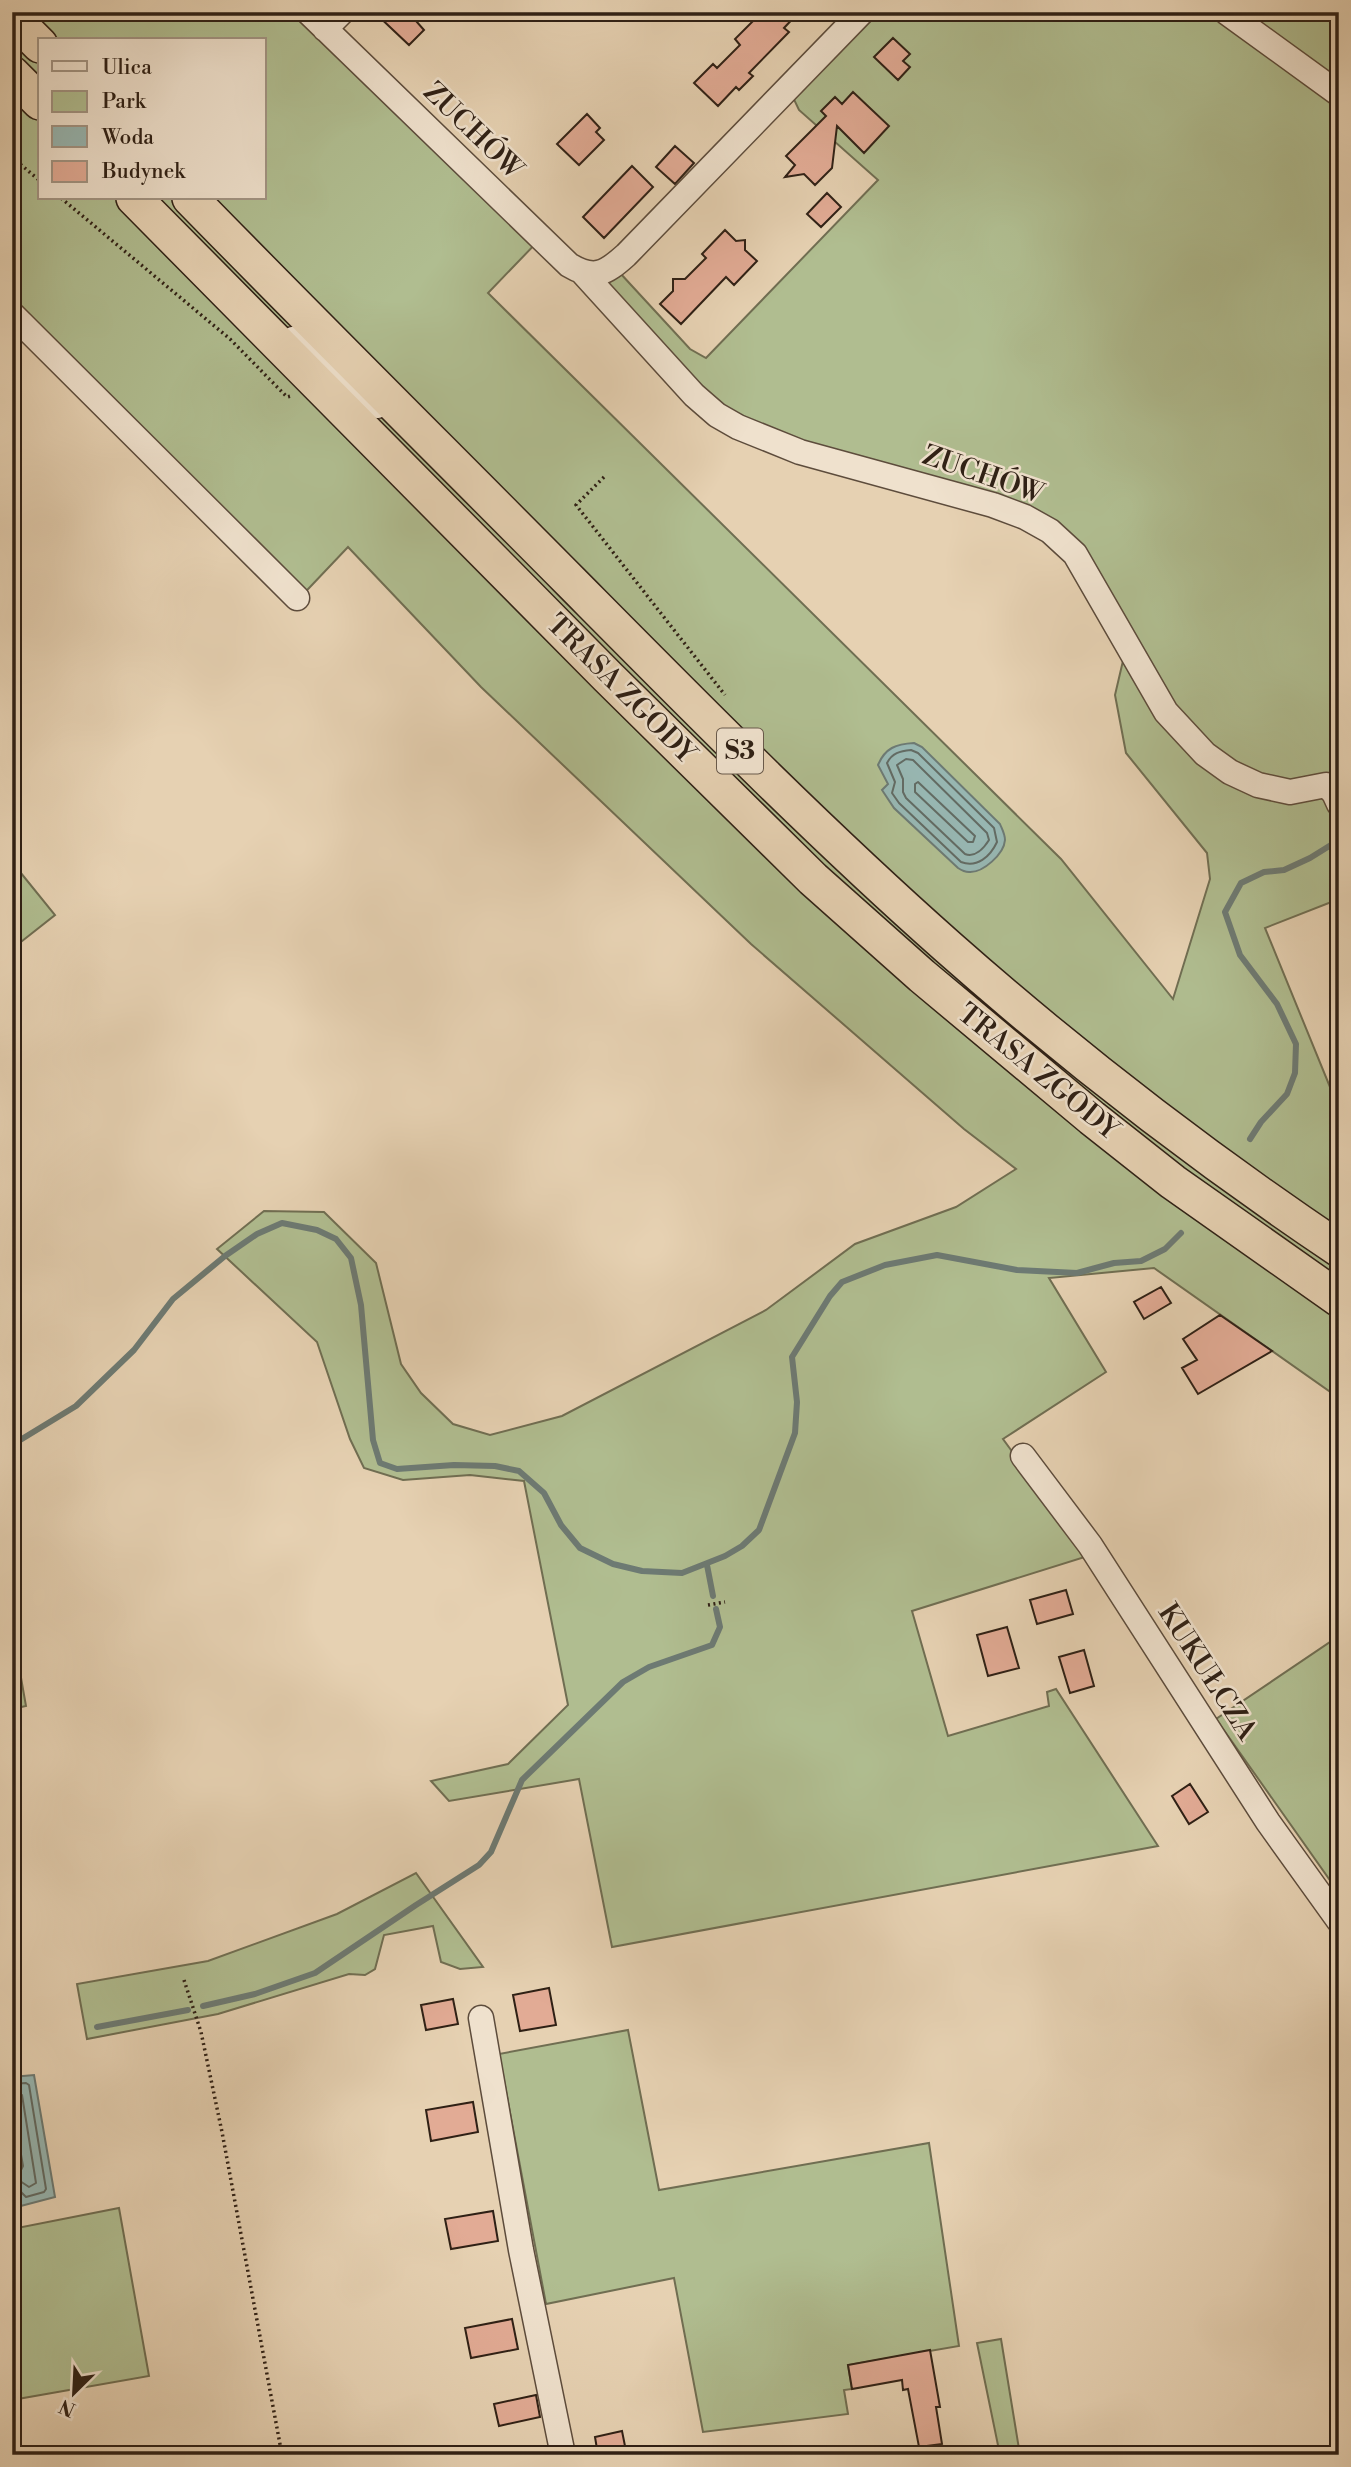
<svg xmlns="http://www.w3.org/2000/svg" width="1351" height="2467" viewBox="0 0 1351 2467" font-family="'Libre Bodoni',serif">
  <rect width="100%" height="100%" fill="#e6d1b2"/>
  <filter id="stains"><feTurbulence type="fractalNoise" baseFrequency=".00286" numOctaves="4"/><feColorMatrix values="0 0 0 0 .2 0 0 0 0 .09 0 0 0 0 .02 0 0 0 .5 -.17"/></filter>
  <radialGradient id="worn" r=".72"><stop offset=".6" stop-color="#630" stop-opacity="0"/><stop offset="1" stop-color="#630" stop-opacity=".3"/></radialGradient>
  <!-- green -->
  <path fill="#b0bd90" stroke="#706e52" stroke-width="2" fill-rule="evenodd" d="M12 12H207L213 18 217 12H298L541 238 488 293 1061 859 1173 999 1210 879 1207 853 1126 753 1115 695 1126 648 1064 535 729 422 593 281 620 273 690 349 706 358 878 180 799 110 789 89 863 12H1339V899L1265 928 1339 1109V1398L1154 1268 1049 1278 1106 1372 1003 1439 1088 1556 912 1611 948 1736 1049 1706 1047 1692 1056 1689 1158 1846 612 1947 579 1779 449 1801 431 1781 508 1764 568 1705 524 1481 470 1475 403 1480 364 1468 350 1439 317 1342 217 1249 264 1211 324 1212 376 1263 401 1364 421 1393 453 1424 490 1435 562 1416 766 1310 855 1244 956 1207 1016 1169 964 1129 751 944 481 687 348 547 292 606 12 320ZM40 40H264V198H40Z
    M12 862 55 915 12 949Z
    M12 1627 26 1706 12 1709Z
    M1339 1636V1893L1216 1719Z
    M416 1873 483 1967 460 1969 441 1962 433 1926 384 1935 375 1969 365 1975 349 1974 218 2014 87 2039 77 1984 208 1961 337 1914Z
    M628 2030 659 2190 929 2143 959 2346 848 2365 852 2389 844 2390 848 2414 703 2432 674 2278 546 2304 499 2054Z
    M119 2208 149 2376 12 2400V2229Z
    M1001 2339 1020 2455H1000L977 2343Z"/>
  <!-- water -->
  <path fill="#97b6b1" stroke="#6d7a73" stroke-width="2" d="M914 743 922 747 1000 824C1002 829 1005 834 1005 840 1004 854 983 873 969 872 965 872 961 870 958 868L894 808 882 790 888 784 878 765C885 748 896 744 914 743Z
    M34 2075 55 2197 17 2207 12 2176V2077Z"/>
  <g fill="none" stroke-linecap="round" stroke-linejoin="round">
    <!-- shore -->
    <path stroke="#636b63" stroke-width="2" d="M911 750 918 753 994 828 997 842C990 857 977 868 961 862L899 803 892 793 895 782 887 763C892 753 900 751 911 750Z
      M906 759 913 760 987 833 989 840C984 848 975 858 965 854L906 798 903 792V779L897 765Z
      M918 782 975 836 973 842H968L915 792V784Z
      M12 2084 26 2083 29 2085 46 2189 44 2192 26 2197 19 2190 12 2189
      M12 2093H19L22 2095 36 2183 29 2187 20 2181 12 2180
      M12 2104 23 2166 21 2170 12 2169"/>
    <!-- stream -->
    <path stroke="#6d7a73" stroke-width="6" d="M1250 1139 1261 1122 1287 1094 1295 1073 1296 1044 1277 1004 1240 955 1225 912 1241 883 1264 872 1284 870 1310 858 1339 840
      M12 1445 76 1406 134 1350 173 1299 225 1256 257 1234 282 1223 317 1230 336 1239 351 1258 361 1305 373 1440 380 1463 397 1469 454 1465 495 1466 519 1471 544 1493 561 1525 580 1548 613 1564 642 1571 682 1573 725 1556 742 1546 759 1530 795 1433 797 1402 792 1357 830 1296 842 1282 885 1265 937 1255 1017 1270 1077 1273 1114 1263 1141 1261 1165 1249 1181 1233
      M707 1565 713 1596
      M203 2006 255 1994 315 1973 416 1905 479 1865 491 1852 522 1780 623 1682 649 1667 712 1645 720 1627 716 1609
      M97 2027 188 2010"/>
  </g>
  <!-- building -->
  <path fill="#e2ab95" stroke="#2f2015" stroke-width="2" d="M374 12H424L416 21 424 30 409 45Z
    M762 12H799L784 28 789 32 749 73 753 76 739 90 736 87 718 106 694 83 713 64 717 68 740 45 735 39Z
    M893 38 910 54 903 61 910 67 898 80 874 57Z
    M853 92 889 126 864 153 837 126 832 168 815 185 804 174 785 177 795 165 786 156 826 116 821 111 835 97 842 104Z
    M587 114 600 128 596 132 604 140 579 165 557 144Z
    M675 146 694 163 675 184 656 167Z
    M632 166 653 187 604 238 583 217Z
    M827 193 841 207 821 227 807 214Z
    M725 230 736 241 745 240V250L757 261 734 285 726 277 681 324 660 304 673 291V279H685L706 258 702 254Z
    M1161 1287 1171 1303 1144 1319 1134 1302Z
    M1220 1315 1272 1351 1198 1394 1182 1368 1197 1360 1183 1339Z
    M1066 1590 1073 1614 1037 1624 1030 1600Z
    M1007 1627 1019 1668 988 1676 977 1635Z
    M1084 1650 1094 1686 1070 1693 1059 1657Z
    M1190 1784 1208 1812 1189 1824 1172 1796Z
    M549 1988 556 2025 520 2031 513 1995Z
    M453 1999 458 2024 426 2030 421 2005Z
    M473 2102 478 2132 431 2141 426 2110Z
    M493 2211 498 2241 451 2249 445 2219Z
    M512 2319 518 2349 471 2358 465 2328Z
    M930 2350 940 2407H936L942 2444 919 2447 908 2389 903 2390 902 2380 852 2389 848 2365Z
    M536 2395 540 2417 499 2426 494 2404Z
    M622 2431 626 2451H622L623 2455H598L595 2437Z"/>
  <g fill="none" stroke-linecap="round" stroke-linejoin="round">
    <defs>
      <path id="minor" d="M308 12 569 265C594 280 605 274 626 255L862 12
        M1226 12 1339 94
        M325 29 342 12
        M583 273 694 395 717 415 738 427 800 452 993 505 1025 517 1050 531 1075 554 1166 712 1205 754 1230 772 1258 785 1290 792 1326 785 1334 793 1339 804
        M12 314 297 598
        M293 339 377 406
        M1023 1456 1090 1545 1268 1822 1339 1921
        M481 2018 521 2250 563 2455"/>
      <path id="highway" d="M12 17 40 45
        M12 74 40 102
        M134 198 608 677 813 879 922 976 1092 1118 1173 1182 1339 1299
        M190 198C316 327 444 454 571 582 694 706 817 831 948 947 1069 1054 1205 1159 1339 1249"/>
    </defs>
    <!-- minor casing -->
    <use href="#minor" stroke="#5d4c3c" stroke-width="27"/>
    <!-- highway casing -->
    <use href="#highway" stroke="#2f2015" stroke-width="38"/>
    <!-- path -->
    <path stroke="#2f2015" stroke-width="3.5" stroke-dasharray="2 3.5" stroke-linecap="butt" d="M12 157 40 181
      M61 198 230 339 287 397 291 396
      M604 477 576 505 725 695
      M708 1605 725 1602
      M184 1980 201 2032 222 2132 282 2455"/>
    <!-- minor -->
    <use href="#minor" stroke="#efe1cd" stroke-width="24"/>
    <!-- highway -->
    <use href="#highway" stroke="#e6d1b2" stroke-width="35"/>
  </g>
  <g text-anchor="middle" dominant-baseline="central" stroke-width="5" stroke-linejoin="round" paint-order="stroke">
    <!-- shield labels -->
    <rect fill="#efe1cd" stroke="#695a4c" stroke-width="2" x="717" y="728.5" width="46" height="45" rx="5"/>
    <g font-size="26" font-weight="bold" fill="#2f2015">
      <text x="740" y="751">S3</text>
    </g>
    <!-- street labels -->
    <g font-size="28" fill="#2f2015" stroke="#efe1cd">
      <text transform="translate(473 131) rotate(44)">ZUCHÓW</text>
      <text transform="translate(983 475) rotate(19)">ZUCHÓW</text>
      <text transform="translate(621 689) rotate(45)">TRASA ZGODY</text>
      <text transform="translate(1038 1072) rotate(39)">TRASA ZGODY</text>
      <text transform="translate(1207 1672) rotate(57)">KUKUŁCZA</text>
    </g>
  </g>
  <!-- margin -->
  <rect width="1351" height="2467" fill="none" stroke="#e6d1b2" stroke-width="42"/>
  <rect x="14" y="14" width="1323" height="2439" fill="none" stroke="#2f2015" stroke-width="3.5"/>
  <rect x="21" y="21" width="1309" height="2425" fill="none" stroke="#2f2015" stroke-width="2"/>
  <!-- legend -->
  <rect x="38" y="38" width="228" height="161" fill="#efe1cd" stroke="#a29483" stroke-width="2"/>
  <rect x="52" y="61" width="35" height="10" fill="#efe1cd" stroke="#a29483" stroke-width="2"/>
  <text x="102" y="74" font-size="21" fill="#2f2015">Ulica</text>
  <rect x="52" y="91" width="35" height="21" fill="#b0bd90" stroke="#a29483" stroke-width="2"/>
  <text x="102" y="108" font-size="21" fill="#2f2015">Park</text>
  <rect x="52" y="126" width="35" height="21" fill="#97b6b1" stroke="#a29483" stroke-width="2"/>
  <text x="102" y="144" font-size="21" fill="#2f2015">Woda</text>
  <rect x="52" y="161" width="35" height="21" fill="#e2ab95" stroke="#a29483" stroke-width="2"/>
  <text x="102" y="178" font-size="21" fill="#2f2015">Budynek</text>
  <!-- north arrow -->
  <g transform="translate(74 2393) rotate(204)" stroke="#efe1cd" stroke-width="5" paint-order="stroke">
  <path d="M0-5L12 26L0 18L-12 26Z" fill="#2f2015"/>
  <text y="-10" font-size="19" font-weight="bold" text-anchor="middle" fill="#2f2015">N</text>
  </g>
  <rect width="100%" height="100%" filter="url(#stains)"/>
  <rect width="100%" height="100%" fill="url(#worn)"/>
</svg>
